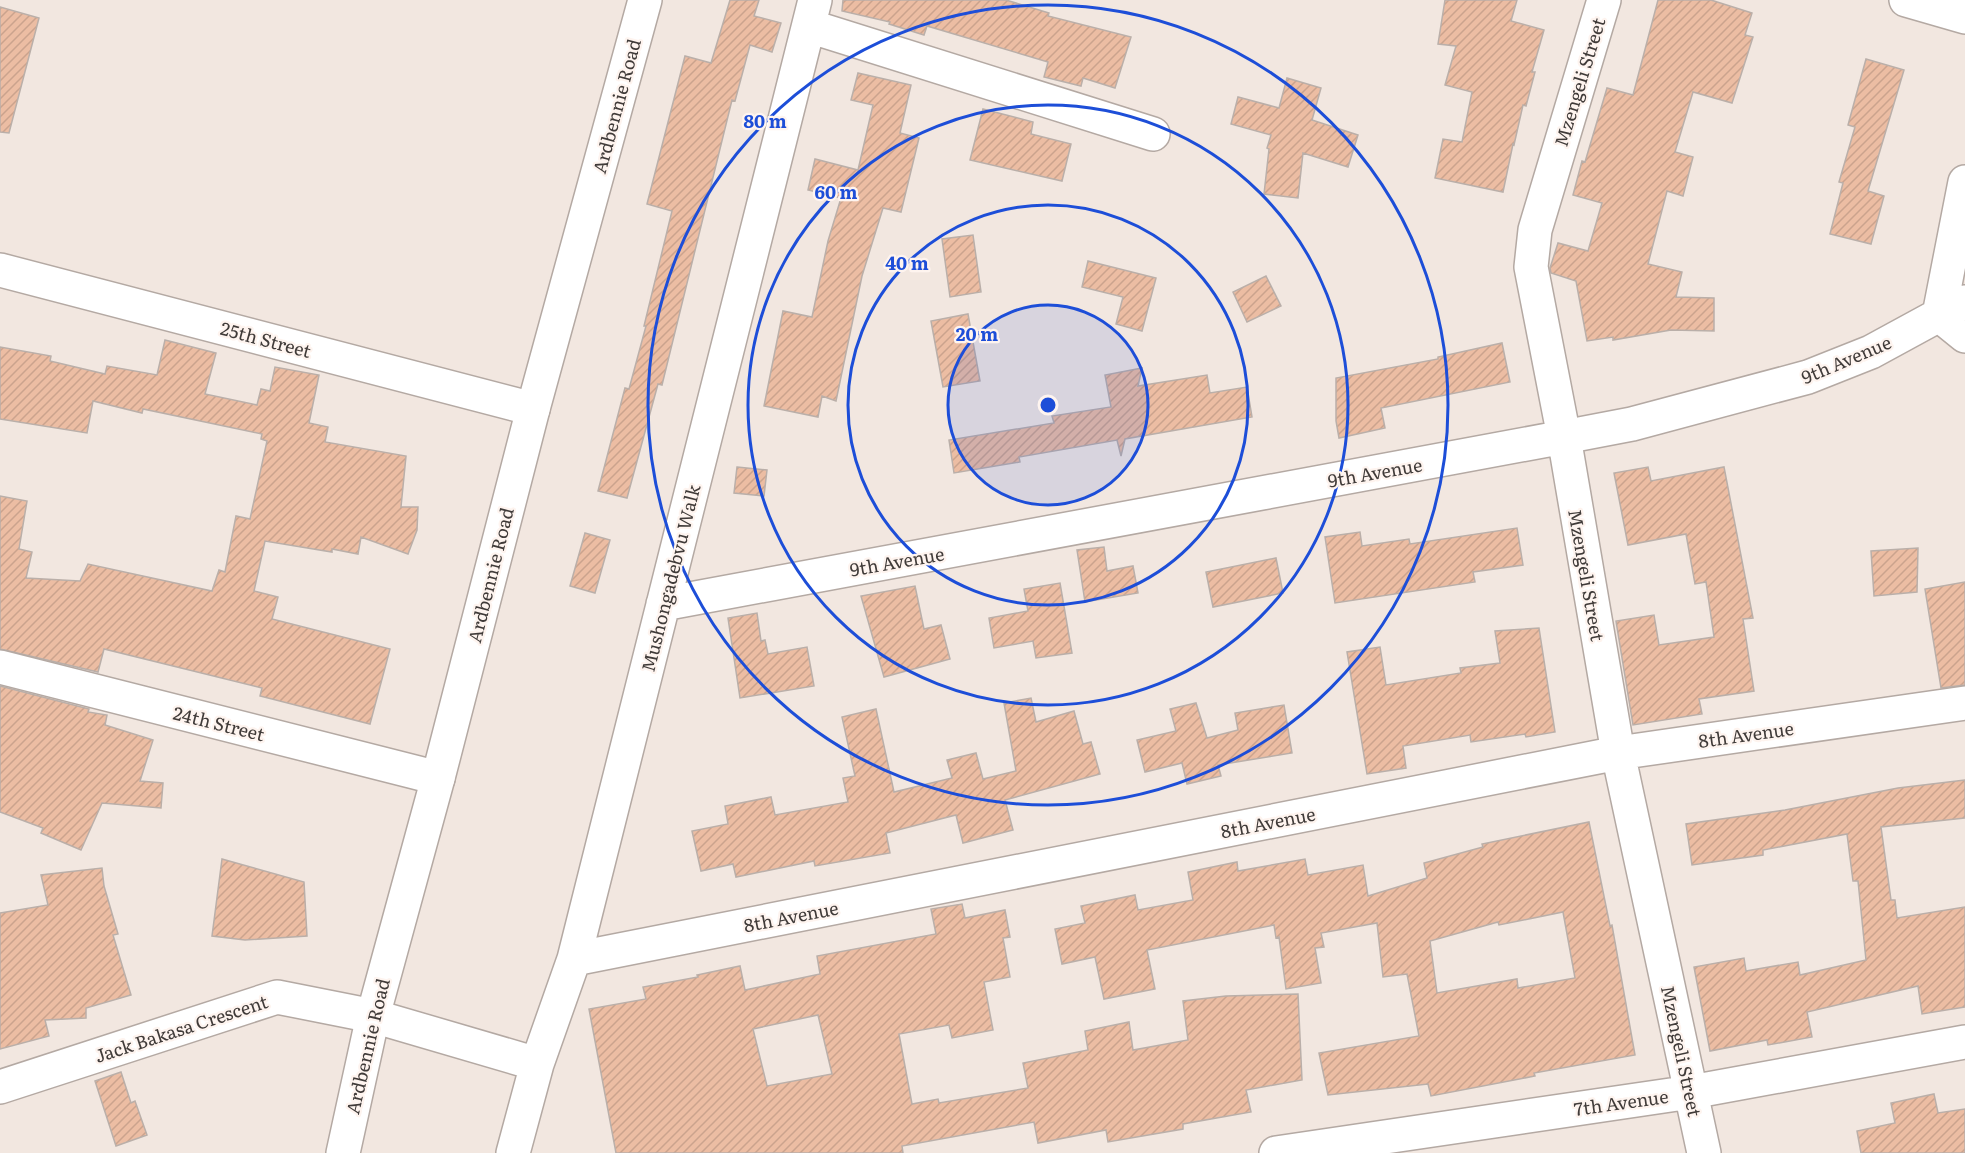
<svg xmlns="http://www.w3.org/2000/svg" width="1965" height="1153" viewBox="0 0 1965 1153" font-family="Literata,serif">
  <defs>
    <pattern id="building-hatch" width="6" height="6" patternUnits="userSpaceOnUse" patternTransform="scale(1.5)"><rect width="6" height="6" fill="#ecbda3"/><path d="M-1 1l2-2M0 6l6-6M5 7l2-2" fill="none" stroke="#cba38d"/></pattern>
  </defs>
  <rect width="100%" height="100%" fill="#f2e7e0"/>
  <!-- building -->
  <path fill="url(#building-hatch)" stroke="#baafa9" stroke-width="1.5" fill-rule="evenodd" d="M730 0H759L754 16 781 23 772 52 750 45 735 101 732 100 662 385 658 384 627 498 598 491 625 388 629 389 646 326H644L672 211 647 204 685 56 711 63Z
    M843 0H1006L1049 13 1048 16 1131 37 1115 88 1083 78 1081 86 1044 77 1048 62 927 26 924 35 889 24 890 22 842 11Z
    M1445 0H1517L1511 21 1544 30 1532 72H1535L1526 106 1523 105 1514 145 1513 144 1503 192 1435 178 1443 139 1462 142 1472 92 1445 85 1456 46 1438 44Z
    M1658 0H1711L1752 13 1745 35 1753 37 1732 103 1693 92 1675 152 1693 157 1683 196 1667 191 1648 264 1682 272 1676 297 1714 298V331L1671 330 1613 340V337L1587 341 1576 281 1551 273 1550 268 1558 243 1588 251 1602 203 1573 195 1582 161 1585 162 1607 88 1633 95Z
    M0 7 39 18 9 133 0 132Z
    M1866 59 1904 70 1868 191 1884 196 1871 244 1830 234 1843 183 1839 182 1855 127 1848 125Z
    M858 73 911 85 900 133 919 138 901 212 883 208 862 276 836 401 822 396 818 417 764 406 783 311 812 317 828 241 841 198 808 190 815 159 858 170 873 105 851 100Z
    M1287 78 1321 88 1312 120 1358 135 1348 167 1303 153 1298 198 1264 194 1269 149 1267 148 1271 135 1231 124 1238 97 1279 108Z
    M983 109 1033 122 1031 134 1071 144 1062 181 970 160Z
    M973 235 981 292 950 297 942 239Z
    M1088 261 1156 278 1142 331 1116 324 1123 297 1082 287Z
    M1266 276 1281 306 1247 322 1233 292Z
    M968 314 980 381 943 387 931 321Z
    M165 340 216 353 205 394 257 405 261 389 270 391 275 367 319 375 309 423 328 427 325 442 406 456 401 507H418L417 530 408 554 361 537 358 554 332 549V552L265 541 254 591 278 597 272 619 390 649 370 724 260 696 262 688 104 649 98 672 0 649V496L27 501 19 549 32 552 26 578 80 581 88 564 212 591 219 570 225 572 236 516 250 519 267 441 261 439 262 434 143 409 142 413 93 401 87 433 0 419V347L51 356 50 361 105 374 107 366 157 375Z
    M1502 343 1510 382 1381 408 1385 428 1339 438 1336 421V378L1438 359V357Z
    M1142 368 1138 386 1207 375 1210 393 1247 387 1252 417 1125 439 1121 456 1117 440 1019 457 1020 462 954 473 949 440 1054 423 1052 416 1111 407 1105 375Z
    M737 467 767 470 764 496 734 493Z
    M1648 467 1651 481 1724 467 1753 618 1743 619 1754 691 1699 699 1702 714 1633 725 1616 621 1654 615 1659 645 1714 637 1706 582 1695 584 1686 534 1628 545 1614 473Z
    M1517 528 1523 565 1473 572 1475 582 1335 603 1325 537 1360 532 1362 546 1409 539 1410 544Z
    M585 533 610 540 595 593 570 586Z
    M1104 547 1107 571 1133 566 1138 593 1085 602 1077 550Z
    M1918 548 1917 592 1874 596 1871 551Z
    M1276 558 1283 593 1213 607 1206 572Z
    M1965 582V685L1941 688 1925 589Z
    M1060 583 1072 653 1036 658 1033 641 994 648 989 618 1028 611 1024 589Z
    M915 586 924 629 941 625 950 659 884 677 861 596Z
    M757 613 761 641 765 640 768 654 807 647 814 686 740 698 728 618Z
    M1539 628 1555 732 1526 737 1525 734 1471 742 1470 735 1403 746 1406 768 1367 774 1347 652 1380 647 1386 685 1461 673 1460 668 1500 663 1495 631Z
    M0 686 89 709 88 712 107 715 105 725 153 740 140 781 163 783 161 808 102 803 81 850 41 833 43 828 0 812Z
    M1031 698 1036 722 1074 711 1083 744 1091 742 1100 774 1005 800 1013 830 963 843 956 815 886 833 890 853 815 866 814 861 736 877 733 864 701 871 692 831 728 824 725 806 771 797 775 815 848 802 843 778 855 776 842 717 876 709 894 792 952 778 947 760 976 753 983 779 1016 771 1004 703Z
    M1196 703 1207 738 1238 730 1235 713 1284 705 1292 753 1218 765 1221 776 1187 784 1182 763 1145 772 1137 740 1176 731 1170 709Z
    M1965 780V818L1881 827 1891 900H1895L1897 918 1965 907V1007L1922 1014 1918 986 1807 1012 1812 1037 1768 1045 1767 1040 1710 1051 1694 967 1744 958 1746 971 1798 962 1800 975 1866 960 1858 881H1853L1847 834 1763 850V855L1692 865 1686 824 1785 810 1898 788Z
    M1589 822 1610 926 1612 925 1635 1055 1534 1073 1535 1076 1431 1096 1428 1084 1328 1095 1319 1053 1419 1036 1407 974 1383 977 1377 923 1321 933 1324 947 1315 948 1321 983 1286 989 1279 937 1276 938 1274 925 1147 950 1155 989 1104 999 1095 957 1062 964 1055 929 1085 923 1081 906 1135 895 1138 910 1193 900 1188 872 1237 862 1238 871 1305 859 1308 875 1363 865 1368 896 1427 878 1424 863 1483 847 1482 844ZM1563 912 1575 978 1518 988 1517 979 1437 993 1430 941 1498 922 1499 925Z
    M222 859 304 882 307 936 245 940 212 936Z
    M102 868 104 886 118 934 113 935 131 995 86 1008V1018L45 1020 49 1036 0 1049V913L48 905 41 875Z
    M962 904 965 918 1005 910 1010 937 1003 938 1010 977 984 982 993 1030 952 1038 949 1025 899 1034 912 1104 938 1099 939 1103 1028 1088 1023 1063 1088 1050 1085 1031 1129 1022 1133 1050 1188 1040 1183 1001 1226 996 1298 994 1302 1080 1246 1090 1251 1112 1183 1124V1129L1108 1142 1106 1130 1038 1143 1034 1122 902 1146 903 1153H616L589 1009 646 999 643 987 698 977 697 975 740 966 745 990 820 974 817 956 936 934 931 909ZM818 1015 832 1074 767 1086 753 1029Z
    M121 1072 131 1103 135 1101 147 1135 116 1146 95 1081Z
    M1934 1094 1938 1113 1965 1109V1153H1861L1857 1131 1895 1123 1891 1103Z"/>
  <g fill="none" stroke-linecap="round" stroke-linejoin="round">
    <defs>
      <path id="street" d="M1604 0 1535 230 1531 267 1564 437 1618 753 1704 1153
        M1906 0 1965 17
        M809 26 1153 134
        M0 270 533 409
        M1965 302 1939 315 1965 336
        M663 604 1564 437 1632 424 1808 377 1871 352 1939 315 1965 182
        M0 667 438 778
        M574 959 1618 753 1965 703
        M0 1087 277 997 373 1016 537 1064
        M513 1153 537 1064 574 959 815 0
        M1276 1153 1691 1092 1965 1042"/>
      <path id="secondary" d="M343 1153 373 1016 438 778 533 409 645 0"/>
    </defs>
    <!-- street casing -->
    <use href="#street" stroke="#b4a9a3" stroke-width="36"/>
    <!-- secondary casing -->
    <use href="#secondary" stroke="#b4a9a3" stroke-width="36"/>
    <!-- street -->
    <use href="#street" stroke="#fff" stroke-width="33"/>
    <!-- secondary -->
    <use href="#secondary" stroke="#fff" stroke-width="33"/>
  </g>
  <!-- distance rings -->
  <circle cx="1048" cy="405" r="100" fill="#1d4ed8" fill-opacity=".12"/>
  <g fill="none" stroke="#1d4ed8" stroke-width="3">
    <circle cx="1048" cy="405" r="100"/>
    <circle cx="1048" cy="405" r="200"/>
    <circle cx="1048" cy="405" r="300"/>
    <circle cx="1048" cy="405" r="400"/>
  </g>
  <g text-anchor="middle" dominant-baseline="central" stroke-width="4.5" stroke-linejoin="round" paint-order="stroke">
    <!-- street labels -->
    <g font-size="18" fill="#403b39" stroke="#fef4ef">
      <text transform="translate(1579 82) rotate(-73)">Mzengeli Street</text>
      <text transform="translate(616 106) rotate(-75)">Ardbennie Road</text>
      <text transform="translate(266 339) rotate(15)">25th Street</text>
      <text transform="translate(1846 359) rotate(-23)">9th Avenue</text>
      <text transform="translate(1375 472) rotate(-10)">9th Avenue</text>
      <text transform="translate(897 561) rotate(-10)">9th Avenue</text>
      <text transform="translate(490 575) rotate(-76)">Ardbennie Road</text>
      <text transform="translate(1587 575) rotate(80)">Mzengeli Street</text>
      <text transform="translate(670 578) rotate(-76)">Mushongadebvu Walk</text>
      <text transform="translate(219 723) rotate(14)">24th Street</text>
      <text transform="translate(1746 734) rotate(-8)">8th Avenue</text>
      <text transform="translate(1268 822) rotate(-11)">8th Avenue</text>
      <text transform="translate(791 916) rotate(-11)">8th Avenue</text>
      <text transform="translate(181 1028) rotate(-18)">Jack Bakasa Crescent</text>
      <text transform="translate(367 1046) rotate(-77)">Ardbennie Road</text>
      <text transform="translate(1682 1051) rotate(78)">Mzengeli Street</text>
      <text transform="translate(1621 1102) rotate(-8)">7th Avenue</text>
    </g>
  </g>
  <circle cx="1048" cy="405" r="9" fill="#1d4ed8" stroke="#fef4ef" stroke-width="3"/>
  <g font-size="18" text-anchor="middle" font-weight="bold" fill="#1d4ed8" stroke="#fef4ef" stroke-width="4.5" stroke-linejoin="round" paint-order="stroke">
    <text x="765" y="128">80 m</text>
    <text x="836" y="199">60 m</text>
    <text x="907" y="270">40 m</text>
    <text x="977" y="341">20 m</text>
  </g>
</svg>
